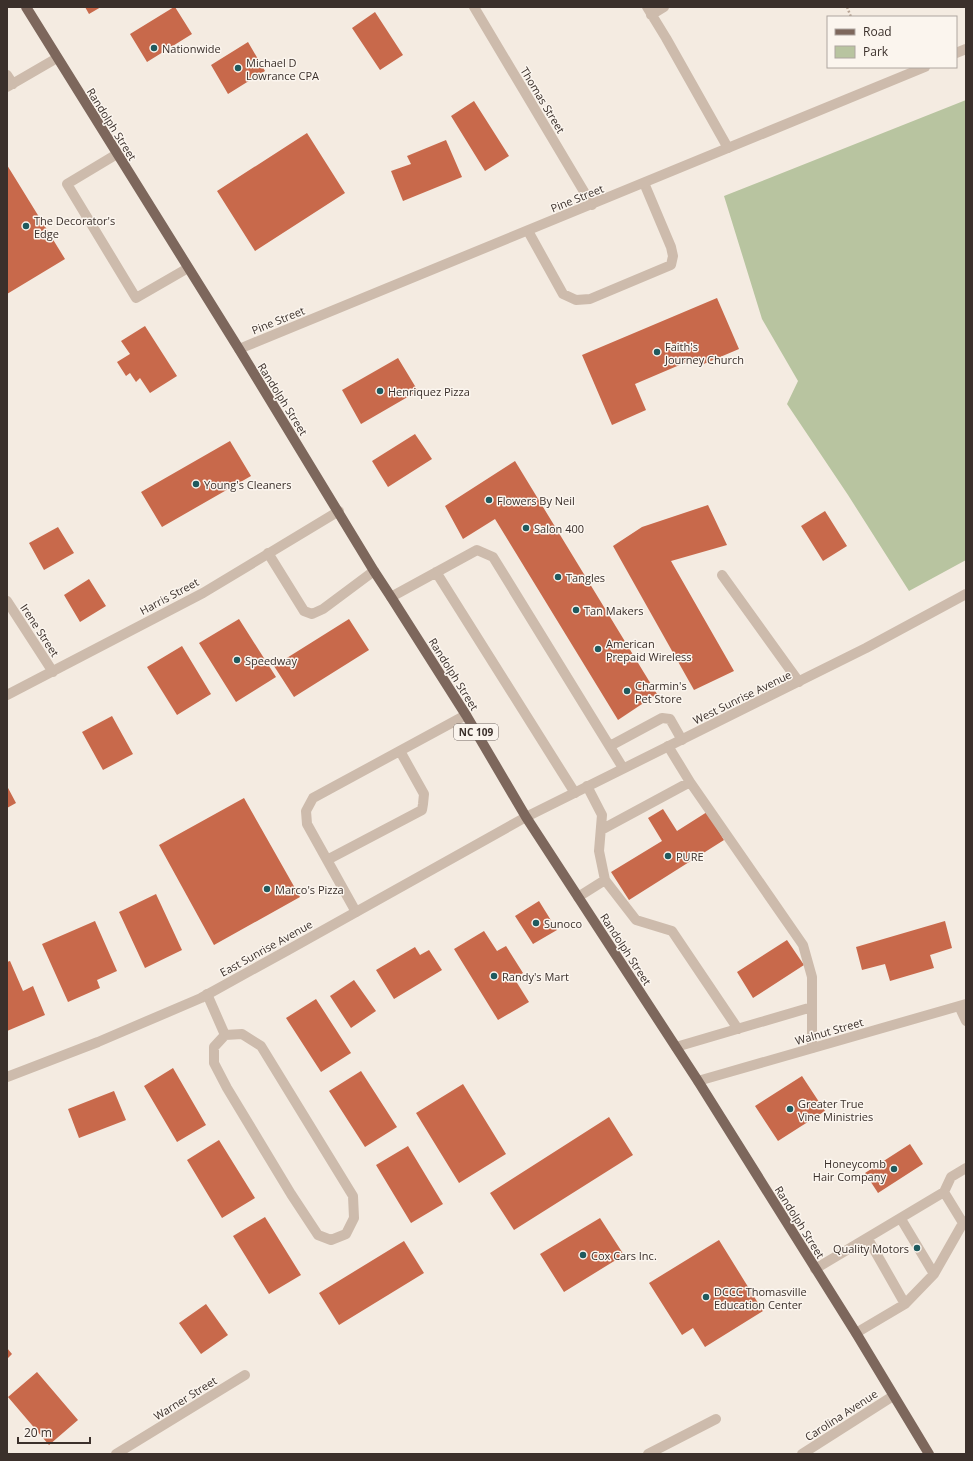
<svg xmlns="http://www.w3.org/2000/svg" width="973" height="1461" viewBox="0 0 973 1461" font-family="'Open Sans',sans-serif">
  <rect width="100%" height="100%" fill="#f4ebe1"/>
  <!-- green -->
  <path fill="#b8c4a0" d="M966 100V560L909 591 848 495 787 404 798 381 762 319 724 196Z"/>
  <!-- building -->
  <path fill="#c8694b" d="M85 7H101L89 14Z
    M174 7H175L192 34 147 62 130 34Z
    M375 12 403 55 380 70 352 28Z
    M248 42 265 71 228 94 211 65Z
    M474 101 509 156 485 171 451 116Z
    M307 133 345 193 255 251 217 191Z
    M446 140 462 177 403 201 391 171 411 164 407 156Z
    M7 165 65 259 7 294Z
    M717 298 739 349 699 366 696 358 635 384 646 410 612 425 582 355Z
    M145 326 177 376 150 393 140 378 136 382 130 373 126 376 117 362 130 354 121 341Z
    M398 358 418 391 361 424 342 390Z
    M415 434 432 459 388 487 372 461Z
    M230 441 251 476 162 527 141 492Z
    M515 461 657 694 618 720 495 519 463 539 445 506Z
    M708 505 727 545 671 561 734 671 694 690 613 546 642 527Z
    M825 511 847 546 823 561 801 526Z
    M58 527 74 553 44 570 29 543Z
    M89 579 106 606 80 622 64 595Z
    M239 619 276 677 236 702 199 643Z
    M349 619 369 650 294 697 274 666Z
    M182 646 211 694 177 715 147 667Z
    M112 716 133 754 103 770 82 732Z
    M7 786 16 803 7 808Z
    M244 798 300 897 214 945 159 845Z
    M663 809 677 831 707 812 724 840 629 900 611 872 662 841 648 818Z
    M156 894 182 950 145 968 119 912Z
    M539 901 557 930 533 944 515 916Z
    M95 921 117 971 97 980 100 988 68 1002 42 944Z
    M945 921 952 948 930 955 934 968 890 981 885 964 862 970 856 947Z
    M484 931 497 951 506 946 523 973 514 978 529 1002 498 1020 454 949Z
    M787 940 804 965 753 998 737 972Z
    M415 947 420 955 429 950 442 970 394 999 376 970Z
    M10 961 23 991 33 986 45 1015 7 1031V962Z
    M354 980 376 1011 351 1028 330 996Z
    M316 999 351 1053 321 1072 286 1018Z
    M173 1068 206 1125 177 1142 144 1086Z
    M361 1071 397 1127 365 1147 329 1091Z
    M802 1076 825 1111 778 1141 755 1106Z
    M463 1084 506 1154 459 1183 416 1113Z
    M114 1091 126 1120 79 1138 68 1109Z
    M609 1117 633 1155 514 1230 490 1193Z
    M219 1140 255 1198 222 1218 187 1160Z
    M910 1144 923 1164 878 1193 865 1173Z
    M408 1146 443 1204 411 1223 376 1165Z
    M265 1217 301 1275 269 1294 233 1236Z
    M600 1218 624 1255 564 1292 540 1254Z
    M719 1240 763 1311 705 1347 693 1328 682 1335 649 1283Z
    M404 1241 424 1273 339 1325 319 1293Z
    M206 1304 228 1335 201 1354 179 1323Z
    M7 1348 12 1354 7 1359Z
    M37 1372 78 1420 49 1445 8 1397Z"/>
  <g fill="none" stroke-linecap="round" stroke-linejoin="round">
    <!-- path -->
    <path stroke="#b9a596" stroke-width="2.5" stroke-dasharray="2 2" stroke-linecap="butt" d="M847 7 851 17"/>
    <!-- lane -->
    <path stroke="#cdbbac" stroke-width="10" d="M647 7 666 38 728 148
      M651 15 664 7
      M7 75 13 84
      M7 87 57 58
      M117 154 67 184 136 298 188 268
      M528 231 563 294 576 300 590 299 671 265 673 256 671 247 644 183
      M268 553 304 611 312 614 323 609 374 571
      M436 572 575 793
      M722 575 799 682
      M391 597 477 550 493 557 623 768
      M610 746 662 718 670 719 682 740
      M668 746 690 782 803 945 812 977V1048
      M587 786 602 815 599 851 605 880 636 920 672 931 738 1029
      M601 830 690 782
      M327 860 422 810 423 804 424 794 400 751
      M578 897 605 880
      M356 912 307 824 306 811 313 798 466 715
      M207 994 225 1035 214 1047V1063L227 1088 291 1194 318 1235 331 1240 346 1234 354 1218 353 1196 261 1046 242 1034 225 1035
      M676 1047 812 1007
      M901 1219 934 1274
      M963 1223 944 1192 951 1177 966 1168
      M868 1239 905 1304
      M815 1269 944 1192
      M856 1333 905 1304 934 1274 963 1223 966 1221
      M648 1454 716 1419"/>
    <!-- street -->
    <path stroke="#cdbbac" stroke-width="10" d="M474 7 592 205
      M956 53 966 49
      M239 349 925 67
      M7 601 53 672
      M7 695 203 593 339 511
      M959 1006 966 1021
      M7 1077 98 1042 201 998 288 950 526 817 866 648 966 594
      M698 1081 966 1004
      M116 1454 245 1375
      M802 1454 893 1396"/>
    <!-- primary -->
    <path stroke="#7d675c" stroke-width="10" d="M26 7 239 349 374 571 391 597 466 715 526 817 698 1081 856 1333 929 1454"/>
  </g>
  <!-- markers -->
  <g fill="#1f5a5e" stroke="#fbf5ee" stroke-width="1.5">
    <circle cx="154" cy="48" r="4"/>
    <circle cx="238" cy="68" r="4"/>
    <circle cx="26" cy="226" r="4"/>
    <circle cx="657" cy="352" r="4"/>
    <circle cx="380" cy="391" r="4"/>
    <circle cx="196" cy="484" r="4"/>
    <circle cx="489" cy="500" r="4"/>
    <circle cx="526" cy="528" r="4"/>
    <circle cx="558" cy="577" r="4"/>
    <circle cx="576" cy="610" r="4"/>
    <circle cx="598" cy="649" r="4"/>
    <circle cx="237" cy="660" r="4"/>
    <circle cx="627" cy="691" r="4"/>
    <circle cx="668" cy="856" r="4"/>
    <circle cx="267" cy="889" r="4"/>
    <circle cx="536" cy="923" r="4"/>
    <circle cx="494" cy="976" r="4"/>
    <circle cx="790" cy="1109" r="4"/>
    <circle cx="894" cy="1169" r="4"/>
    <circle cx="917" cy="1248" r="4"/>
    <circle cx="583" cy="1255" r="4"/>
    <circle cx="706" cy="1297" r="4"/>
  </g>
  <g text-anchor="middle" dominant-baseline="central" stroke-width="3" stroke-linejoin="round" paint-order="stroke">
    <!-- shield labels -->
    <rect fill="#fbf5ee" stroke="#756b66" stroke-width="1" x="454" y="724" width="44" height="16" rx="3"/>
    <g font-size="10" font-weight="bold" fill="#3b302b">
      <text x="476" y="732">NC 109</text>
    </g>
    <!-- poi labels -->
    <g font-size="11" fill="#3b302b" stroke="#fbf5ee" text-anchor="start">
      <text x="162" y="48">Nationwide</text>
      <text x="246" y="62">Michael D<tspan x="246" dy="13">Lowrance CPA</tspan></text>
      <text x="34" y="220">The Decorator's<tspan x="34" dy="13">Edge</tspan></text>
      <text x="665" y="346">Faith's<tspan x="665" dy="13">Journey Church</tspan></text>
      <text x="388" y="391">Henriquez Pizza</text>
      <text x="204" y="484">Young's Cleaners</text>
      <text x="497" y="500">Flowers By Neil</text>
      <text x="534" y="528">Salon 400</text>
      <text x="566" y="577">Tangles</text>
      <text x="584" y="610">Tan Makers</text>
      <text x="606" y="643">American<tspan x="606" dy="13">Prepaid Wireless</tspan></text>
      <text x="245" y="660">Speedway</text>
      <text x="635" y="685">Charmin's<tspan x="635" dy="13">Pet Store</tspan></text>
      <text x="676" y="856">PURE</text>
      <text x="275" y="889">Marco's Pizza</text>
      <text x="544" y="923">Sunoco</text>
      <text x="502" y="976">Randy's Mart</text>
      <text x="798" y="1103">Greater True<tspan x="798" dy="13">Vine Ministries</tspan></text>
      <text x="886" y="1163" text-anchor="end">Honeycomb<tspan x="886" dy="13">Hair Company</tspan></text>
      <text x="909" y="1248" text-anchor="end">Quality Motors</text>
      <text x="591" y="1255">Cox Cars Inc.</text>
      <text x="714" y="1291">DCCC Thomasville<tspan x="714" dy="13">Education Center</tspan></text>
    </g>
    <!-- street labels -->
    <g font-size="11" fill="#3b302b" stroke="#fbf5ee">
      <text transform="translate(543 100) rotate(59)">Thomas Street</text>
      <text transform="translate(112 124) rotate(58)">Randolph Street</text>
      <text transform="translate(577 198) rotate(-22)">Pine Street</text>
      <text transform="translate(278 320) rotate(-22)">Pine Street</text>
      <text transform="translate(283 399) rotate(58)">Randolph Street</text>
      <text transform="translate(169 596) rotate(-28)">Harris Street</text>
      <text transform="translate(40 630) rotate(57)">Irene Street</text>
      <text transform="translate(454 674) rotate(58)">Randolph Street</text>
      <text transform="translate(742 697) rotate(-26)">West Sunrise Avenue</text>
      <text transform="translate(266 948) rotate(-29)">East Sunrise Avenue</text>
      <text transform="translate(626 949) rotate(57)">Randolph Street</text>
      <text transform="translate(829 1031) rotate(-16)">Walnut Street</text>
      <text transform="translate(800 1222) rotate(58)">Randolph Street</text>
      <text transform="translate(185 1398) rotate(-32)">Warner Street</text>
      <text transform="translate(841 1415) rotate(-33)">Carolina Avenue</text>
    </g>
  </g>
  <!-- border -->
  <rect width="973" height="1461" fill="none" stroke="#3b302b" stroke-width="16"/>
  <!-- legend -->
  <rect x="827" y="16" width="130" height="52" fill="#fbf5ee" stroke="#aea6a0"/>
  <rect x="835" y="29" width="20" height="6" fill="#7d675c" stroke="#aea6a0"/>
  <text x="863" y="36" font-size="12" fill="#3b302b">Road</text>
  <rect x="835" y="46" width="20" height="12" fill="#b8c4a0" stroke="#aea6a0"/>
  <text x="863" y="56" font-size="12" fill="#3b302b">Park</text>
  <!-- scale -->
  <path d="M18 1437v6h72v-6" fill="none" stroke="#3b302b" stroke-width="2"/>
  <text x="24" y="1437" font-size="12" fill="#3b302b" stroke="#fbf5ee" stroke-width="3" paint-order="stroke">20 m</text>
</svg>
